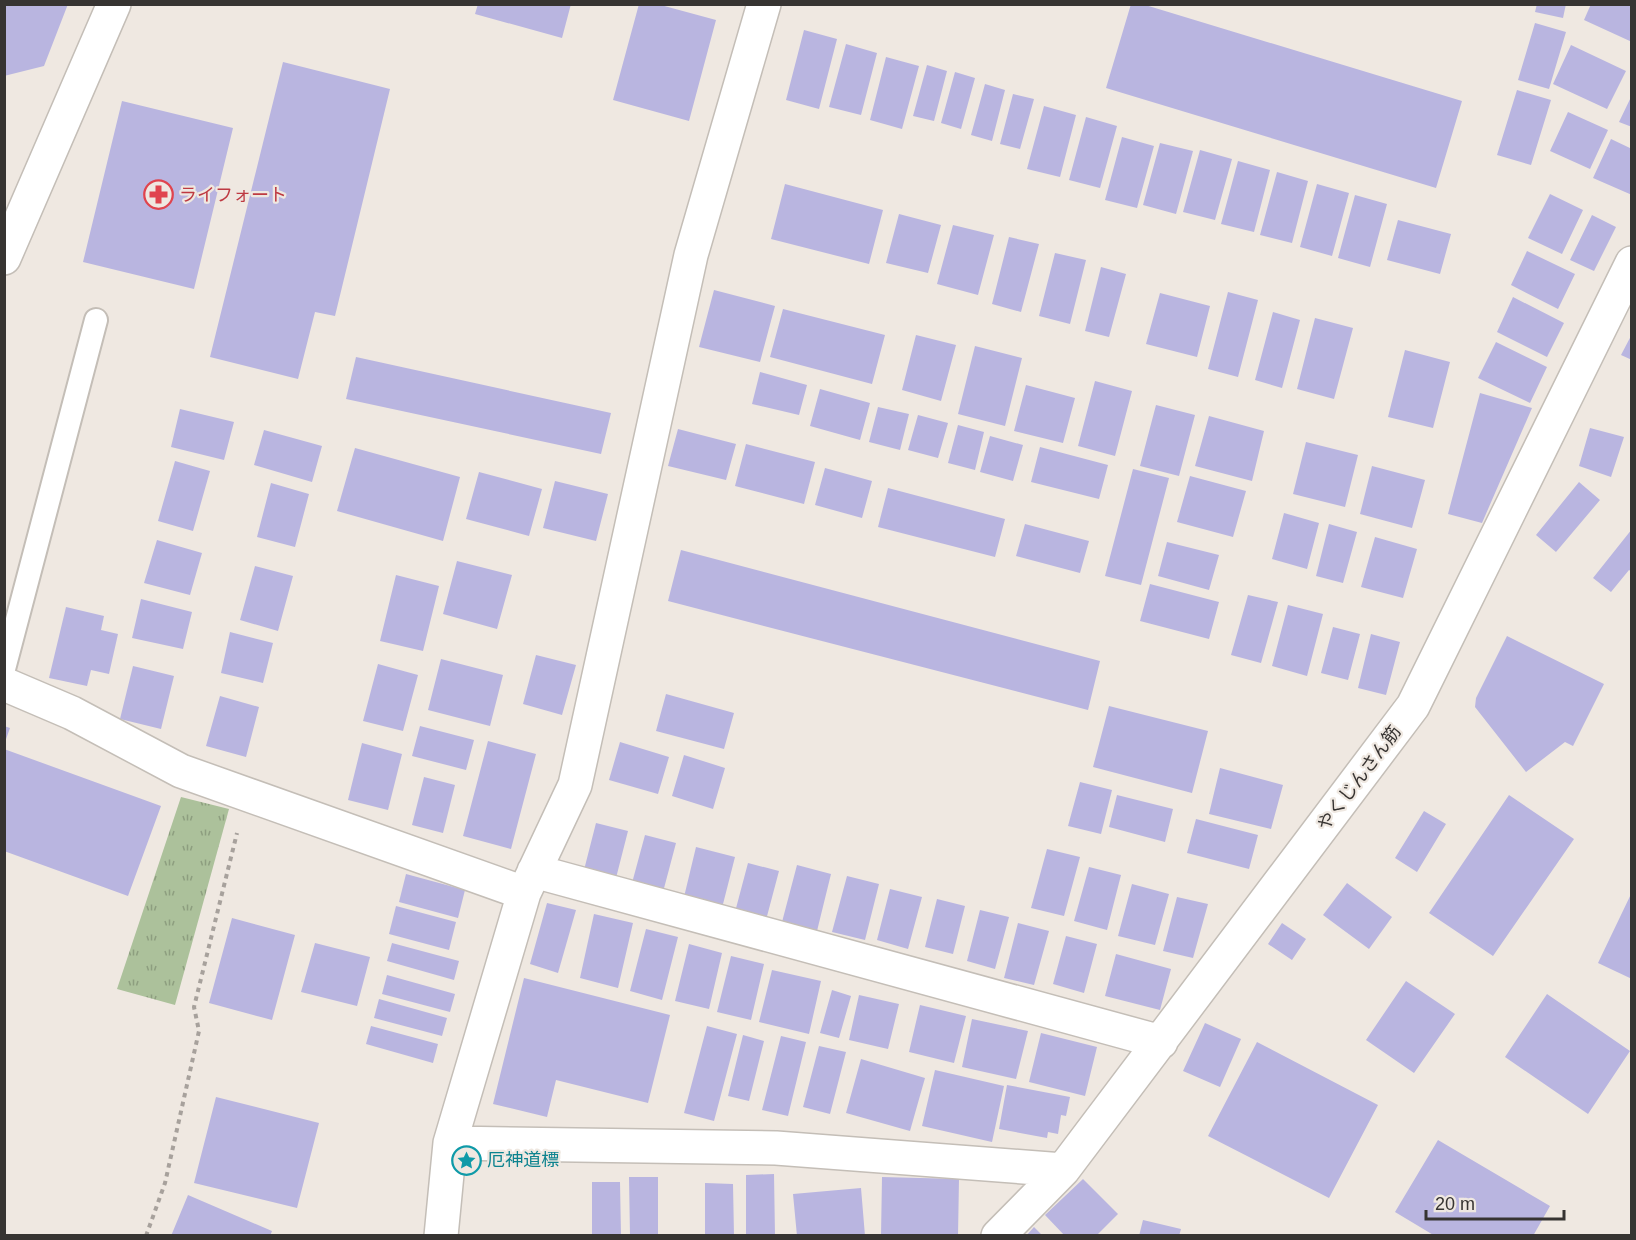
<svg xmlns="http://www.w3.org/2000/svg" width="1636" height="1240" viewBox="0 0 1636 1240" font-family="Arial,'Noto Sans JP',sans-serif">
  <defs>
    <pattern id="park-tufts" width="24" height="20" patternUnits="userSpaceOnUse" patternTransform="scale(1.5)"><rect width="24" height="20" fill="#acc19b"/><path d="M3 7l-1-3M5 7V3M7 7l1-3M15 17l-1-3M17 17v-4M19 17l1-3" fill="none" stroke="#8d9e7f"/></pattern>
  </defs>
  <rect width="100%" height="100%" fill="#efe8e1"/>
  <!-- park -->
  <path fill="url(#park-tufts)" d="M181 797 229 809 175 1005 117 989Z"/>
  <!-- building -->
  <path fill="#b9b5e0" d="M4 4H68L44 66 4 76Z
    M478 4H571L562 38 475 14Z
    M639 4H657L716 20 689 121 613 100Z
    M1131 4H1142L1462 101 1436 188 1106 88Z
    M1537 4H1566L1563 18 1535 12Z
    M1591 4H1632V42L1584 20Z
    M1535 23 1566 32 1549 89 1518 80Z
    M804 30 837 39 819 109 786 100Z
    M846 44 877 53 861 115 829 107Z
    M1571 45 1626 71 1607 109 1553 84Z
    M886 57 919 66 902 129 870 120Z
    M283 62 390 89 335 316 315 312 298 379 210 357Z
    M927 65 947 71 934 121 913 116Z
    M955 72 975 78 961 129 941 123Z
    M985 84 1005 90 992 141 971 135Z
    M1517 90 1551 100 1531 165 1497 155Z
    M1013 94 1034 99 1020 149 1000 144Z
    M1632 95V127L1619 122Z
    M122 101 233 128 194 289 83 262Z
    M1044 106 1076 115 1060 177 1027 169Z
    M1568 112 1608 130 1590 169 1550 151Z
    M1086 117 1117 126 1100 188 1069 180Z
    M1122 137 1154 146 1137 208 1105 200Z
    M1611 139 1632 149V195L1593 178Z
    M1160 143 1193 151 1176 214 1143 205Z
    M1200 150 1232 159 1215 220 1183 212Z
    M1238 161 1270 170 1254 232 1221 224Z
    M1277 172 1308 181 1292 243 1260 235Z
    M785 184 883 210 869 264 771 239Z
    M1317 184 1349 193 1332 256 1300 247Z
    M1550 194 1583 210 1562 254 1528 238Z
    M1355 195 1387 204 1370 267 1338 258Z
    M899 214 941 225 928 273 886 263Z
    M1592 215 1616 227 1594 271 1570 260Z
    M1398 220 1451 234 1440 274 1387 260Z
    M953 225 994 235 978 295 937 284Z
    M1009 237 1039 244 1021 312 992 304Z
    M1527 251 1575 274 1558 309 1511 285Z
    M1055 253 1086 260 1070 324 1039 316Z
    M1101 267 1126 274 1109 337 1085 331Z
    M714 290 775 306 760 362 699 347Z
    M1228 292 1258 300 1238 377 1208 369Z
    M1160 293 1210 306 1197 357 1146 344Z
    M1513 297 1564 323 1547 357 1497 332Z
    M783 309 885 335 872 384 770 357Z
    M1273 312 1300 320 1282 388 1255 380Z
    M1315 318 1353 328 1334 399 1297 389Z
    M1632 334V360L1621 355Z
    M916 335 956 345 941 401 902 390Z
    M1496 342 1547 367 1530 403 1478 378Z
    M975 346 1022 358 1005 426 958 414Z
    M1405 350 1450 362 1433 428 1388 417Z
    M356 357 611 413 601 454 346 399Z
    M760 372 807 385 799 415 752 404Z
    M1095 381 1132 391 1115 456 1078 446Z
    M1026 385 1075 398 1063 443 1014 431Z
    M820 389 870 403 860 440 810 426Z
    M1480 393 1532 408 1482 523 1448 514Z
    M1156 405 1195 415 1179 476 1140 466Z
    M878 407 909 414 900 450 869 442Z
    M180 409 234 422 224 460 171 447Z
    M918 415 948 423 938 458 908 450Z
    M1209 416 1264 431 1252 481 1195 466Z
    M958 425 984 432 975 470 948 463Z
    M1590 428 1624 437 1611 477 1579 466Z
    M678 429 736 444 726 480 668 466Z
    M264 430 322 446 312 482 254 465Z
    M990 436 1023 445 1013 481 980 472Z
    M1306 442 1358 455 1345 507 1293 494Z
    M746 444 815 462 804 504 735 486Z
    M1040 447 1108 465 1099 499 1031 482Z
    M355 448 460 477 443 541 337 511Z
    M175 461 210 471 193 531 158 521Z
    M1372 466 1425 480 1412 528 1360 514Z
    M825 468 872 481 862 518 815 505Z
    M1133 469 1169 478 1141 585 1105 576Z
    M479 472 542 489 529 536 466 519Z
    M1190 476 1246 491 1233 537 1177 522Z
    M555 481 608 494 596 541 543 528Z
    M1579 482 1600 500 1556 552 1536 535Z
    M271 483 309 494 295 547 257 537Z
    M888 488 1005 519 995 557 878 527Z
    M1284 513 1319 523 1307 569 1272 559Z
    M1025 524 1089 541 1080 573 1016 556Z
    M1329 524 1357 532 1343 583 1316 576Z
    M1632 529V572L1629 570 1611 592 1593 578Z
    M1375 537 1417 549 1403 598 1361 587Z
    M157 540 202 553 190 595 144 583Z
    M1167 542 1219 555 1209 590 1158 576Z
    M681 550 1100 661 1088 710 668 601Z
    M457 561 512 575 497 629 443 614Z
    M255 566 293 576 278 631 240 620Z
    M396 575 439 586 423 651 380 641Z
    M1150 584 1219 602 1209 639 1140 621Z
    M1248 595 1278 602 1261 663 1231 655Z
    M141 599 192 612 183 649 132 638Z
    M1288 605 1323 614 1307 676 1272 666Z
    M66 607 104 616 101 630 118 634 109 674 91 670 87 686 49 678Z
    M1333 627 1360 634 1348 680 1321 673Z
    M230 632 273 643 263 683 221 673Z
    M1371 634 1400 642 1386 695 1358 688Z
    M1507 636 1604 684 1573 746 1565 742 1526 772 1475 707 1476 698Z
    M536 655 576 665 562 715 523 704Z
    M441 659 503 675 490 726 428 710Z
    M378 664 418 675 403 731 363 721Z
    M133 666 174 676 161 729 120 719Z
    M666 694 734 713 724 749 656 731Z
    M220 696 259 707 246 757 206 746Z
    M1109 706 1208 731 1192 793 1093 767Z
    M4 726 10 728 5 742H4Z
    M420 726 474 740 466 770 412 756Z
    M488 741 536 754 511 849 463 836Z
    M620 742 669 757 658 794 609 780Z
    M362 743 402 754 388 810 348 800Z
    M4 749 161 806 128 896 4 851Z
    M684 755 725 768 713 809 672 796Z
    M1220 768 1283 785 1271 829 1209 814Z
    M424 777 455 785 443 833 412 825Z
    M1080 782 1112 790 1101 834 1068 826Z
    M1117 795 1173 809 1165 842 1109 827Z
    M1509 795 1574 839 1493 956 1429 913Z
    M1424 811 1446 824 1417 872 1395 858Z
    M1196 819 1258 835 1249 869 1187 853Z
    M596 823 628 831 616 878 584 870Z
    M645 835 676 843 663 892 632 883Z
    M696 847 735 857 722 908 684 897Z
    M1047 849 1080 857 1064 916 1031 908Z
    M748 863 779 871 766 920 735 912Z
    M797 865 831 874 817 931 782 922Z
    M1089 867 1121 875 1107 930 1074 921Z
    M406 874 465 890 458 918 399 902Z
    M847 876 879 884 865 940 832 932Z
    M1347 883 1392 917 1369 949 1323 915Z
    M1132 884 1169 894 1155 945 1118 936Z
    M890 889 922 897 908 949 877 940Z
    M1632 892V979L1598 963Z
    M1177 897 1208 904 1193 958 1163 951Z
    M937 899 965 906 953 954 925 947Z
    M547 903 576 910 558 973 530 964Z
    M396 906 456 922 449 950 389 934Z
    M980 910 1009 917 995 969 967 961Z
    M594 914 633 923 618 988 580 978Z
    M232 918 295 935 272 1020 209 1003Z
    M1018 923 1049 931 1034 985 1004 978Z
    M1282 923 1306 939 1292 960 1268 944Z
    M646 929 678 937 662 1000 630 991Z
    M1066 936 1097 944 1084 993 1053 984Z
    M315 943 370 957 357 1006 301 992Z
    M392 943 459 961 454 980 387 961Z
    M689 944 722 953 709 1009 675 1001Z
    M1116 954 1171 969 1160 1010 1105 996Z
    M731 956 764 964 751 1020 717 1012Z
    M772 970 821 981 809 1034 759 1022Z
    M387 975 455 994 450 1012 382 994Z
    M524 978 670 1015 648 1103 556 1080 547 1117 493 1104Z
    M1406 981 1455 1014 1414 1073 1366 1040Z
    M832 990 851 996 839 1038 820 1033Z
    M1547 994 1630 1051 1588 1114 1505 1057Z
    M859 995 899 1004 888 1049 849 1040Z
    M379 999 447 1018 442 1036 374 1018Z
    M920 1005 966 1016 954 1063 909 1052Z
    M972 1019 1028 1031 1016 1079 962 1067Z
    M1205 1023 1241 1039 1220 1087 1183 1071Z
    M371 1026 438 1044 433 1063 366 1044Z
    M707 1026 737 1034 714 1121 684 1113Z
    M1041 1033 1097 1047 1085 1096 1029 1082Z
    M743 1035 764 1041 749 1101 728 1096Z
    M781 1036 806 1042 788 1116 762 1110Z
    M1257 1042 1378 1105 1329 1198 1208 1136Z
    M819 1046 846 1052 830 1114 803 1107Z
    M861 1059 925 1078 910 1131 846 1113Z
    M935 1070 1004 1086 992 1142 922 1126Z
    M1007 1085 1070 1097 1066 1116 1061 1115 1058 1134 1048 1132 1047 1138 999 1129Z
    M216 1097 319 1123 297 1208 194 1183Z
    M1438 1140 1550 1206 1533 1236H1435L1395 1212Z
    M774 1174 775 1236H746V1175Z
    M629 1177H658V1236H630Z
    M882 1177 959 1179 958 1236H881Z
    M1083 1179 1118 1214 1096 1236H1065L1045 1215Z
    M592 1182H620L621 1236H592Z
    M705 1183 733 1184 734 1236H705Z
    M861 1188 865 1236H797L793 1194Z
    M188 1195 272 1231 270 1236H171Z
    M1143 1220 1181 1229 1179 1236H1139Z
    M1034 1227 1043 1236H1026Z"/>
  <g fill="none" stroke-linecap="round" stroke-linejoin="round">
    <defs>
      <path id="service" d="M4 669 96 320"/>
      <path id="minor" d="M4 684 72 713 181 771 524 893
        M534 871 1161 1042
        M450 1143 776 1148 1063 1170
        M441 1236 450 1143 524 893 575 785 691 255 764 4
        M998 1236 1063 1170 1413 706 1632 263"/>
      <path id="tertiary" d="M4 258 114 4"/>
    </defs>
    <!-- service casing -->
    <use href="#service" stroke="#c4beb7" stroke-width="26"/>
    <!-- minor casing -->
    <use href="#minor" stroke="#c4beb7" stroke-width="36"/>
    <!-- tertiary casing -->
    <use href="#tertiary" stroke="#c4beb7" stroke-width="36"/>
    <!-- path -->
    <path stroke="#a7a19c" stroke-width="4" stroke-dasharray="4.5 4.5" stroke-linecap="butt" d="M146 1236 165 1183 199 1031 194 1007 237 833"/>
    <!-- service -->
    <use href="#service" stroke="#fff" stroke-width="22"/>
    <!-- minor -->
    <use href="#minor" stroke="#fff" stroke-width="33"/>
    <!-- tertiary -->
    <use href="#tertiary" stroke="#fff" stroke-width="33"/>
  </g>
  <!-- icons -->
  <defs>
    <symbol id="pharmacy-ring" viewBox="-11 -11 22 22"><circle r="9.5" fill="#efe8e1" stroke="#e0444e" stroke-width="1.5"/><path d="M-2-6h4v4h4v4h-4v4h-4v-4h-4v-4h4Z" fill="#e0444e"/></symbol>
    <symbol id="sight-ring" viewBox="-11 -11 22 22"><circle r="9.5" fill="#efe8e1" stroke="#0f9aa8" stroke-width="1.5"/><path d="M0-6L1.8-2.2L6-1.7L2.9 1.2L3.7 5.4L0 3.3L-3.7 5.4L-2.9 1.2L-6-1.7L-1.8-2.2Z" fill="#0f9aa8"/></symbol>
  </defs>
  <g fill-rule="evenodd">
    <use href="#pharmacy-ring" x="142" y="178" width="33" height="33"/>
    <use href="#sight-ring" x="450" y="1144" width="33" height="33"/>
  </g>
  <g text-anchor="middle" dominant-baseline="central" stroke-width="4.5" stroke-linejoin="round" paint-order="stroke">
    <!-- health labels -->
    <g font-size="18" fill="#be3a42" stroke="#efe8e1" text-anchor="start">
      <text x="179" y="195">ライフォート</text>
    </g>
    <!-- street labels -->
    <g font-size="18" fill="#373432" stroke="#efe8e1">
      <text transform="translate(1359 778) rotate(-53)">やくじんさん筋</text>
    </g>
    <!-- culture labels -->
    <g font-size="18" fill="#0d838f" stroke="#efe8e1" text-anchor="start">
      <text x="487" y="1160">厄神道標</text>
    </g>
  </g>
  <!-- border -->
  <rect width="1636" height="1240" fill="none" stroke="#373432" stroke-width="12"/>
  <!-- scale -->
  <path d="M1426 1210v9h138v-9" fill="none" stroke="#373432" stroke-width="3"/>
  <text x="1435" y="1210" font-size="18" fill="#373432" stroke="#efe8e1" stroke-width="4.5" paint-order="stroke">20 m</text>
</svg>
